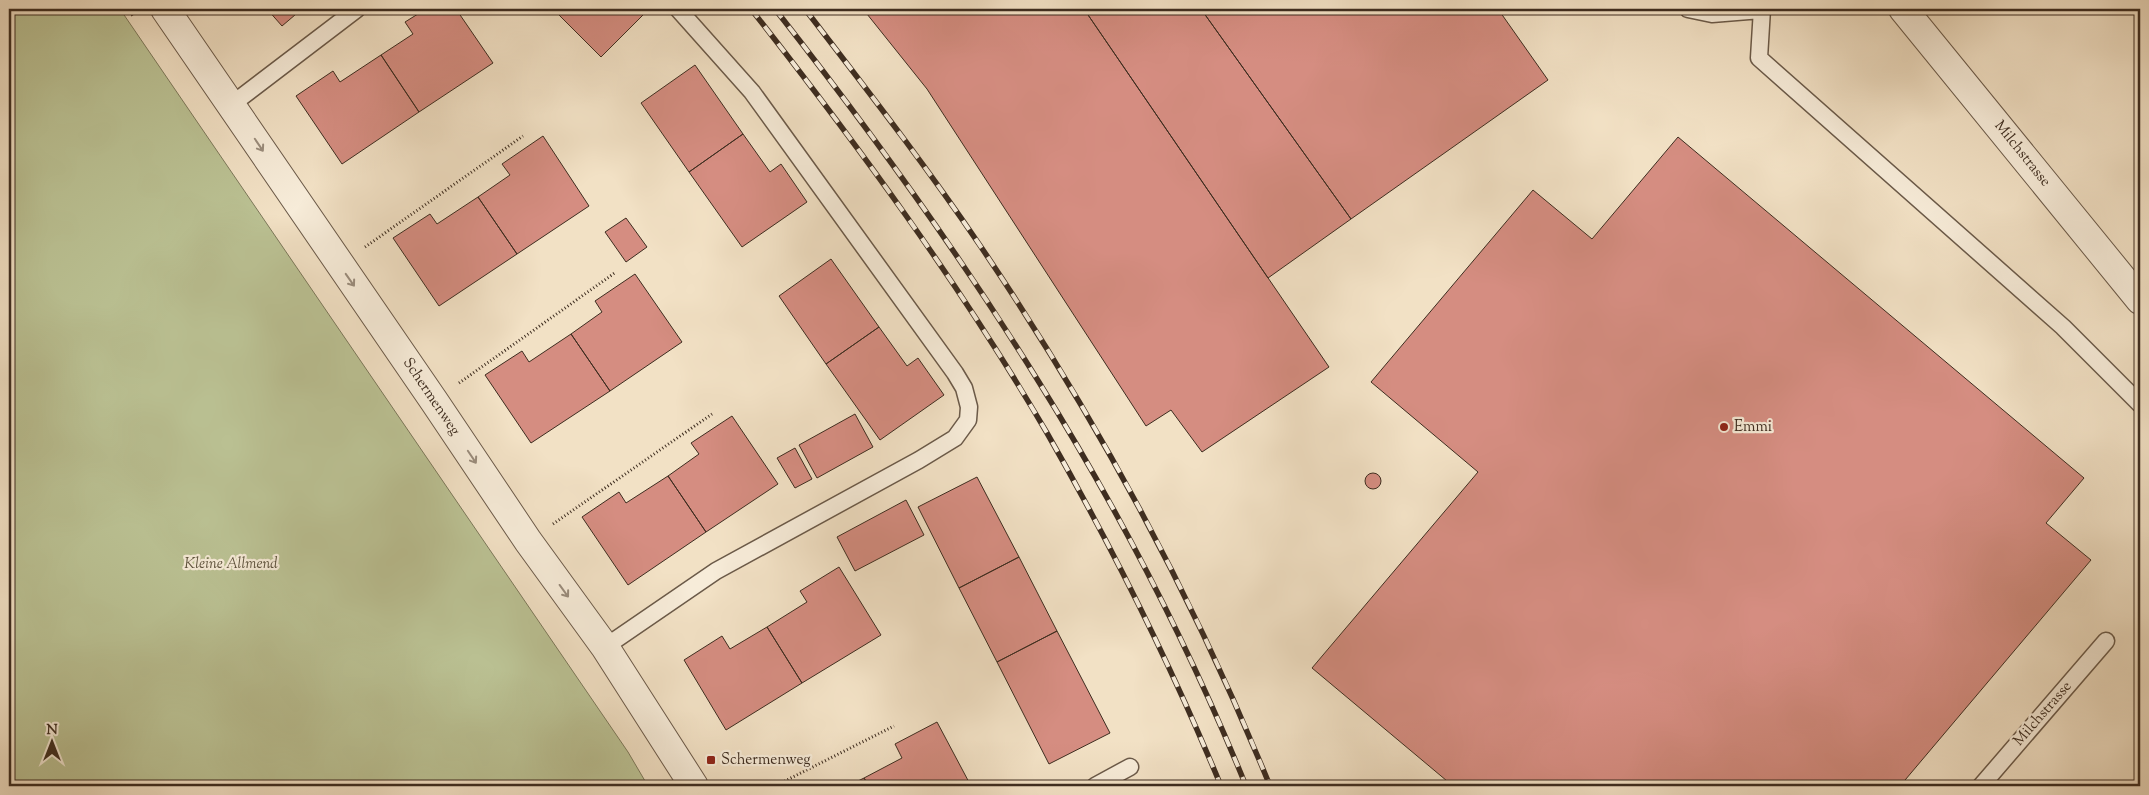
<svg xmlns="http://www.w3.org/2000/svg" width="2149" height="795" viewBox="0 0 2149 795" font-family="'Sorts Mill Goudy',serif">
  <rect width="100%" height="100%" fill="#f2e1c5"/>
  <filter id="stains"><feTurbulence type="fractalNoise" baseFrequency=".004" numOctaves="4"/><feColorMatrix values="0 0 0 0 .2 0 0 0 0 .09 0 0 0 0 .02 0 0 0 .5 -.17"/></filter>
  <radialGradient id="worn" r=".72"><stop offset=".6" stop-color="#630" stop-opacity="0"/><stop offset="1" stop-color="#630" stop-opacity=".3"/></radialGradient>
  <!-- green -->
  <path fill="#bbc294" stroke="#7c785a" d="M9 9H120L628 752 648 786H9Z"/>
  <!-- building -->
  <path fill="#d58d81" stroke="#3e2d20" d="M267 9H302L282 26Z
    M426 9H456L493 63 419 112 381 55 413 34 405 22Z
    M553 9H647L648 10 601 57Z
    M863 9H1084L1329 367 1202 452 1171 410 1146 426 927 89Z
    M1084 9H1201L1351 219 1268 278Z
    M1201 9H1498L1548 80 1351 219Z
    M381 55 419 112 342 164 296 96 333 71 340 82Z
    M695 65 743 134 689 172 641 103Z
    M743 134 770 172 781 164 807 202 742 247 689 172Z
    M543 136 589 206 517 254 478 197 510 175 502 164Z
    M1678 137 2084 478 2046 523 2091 560 1900 786H1453L1312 668 1478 472 1371 382 1533 190 1592 239Z
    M478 197 517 254 439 306 393 238 430 214 437 224Z
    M626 218 647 247 626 262 605 232Z
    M831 259 879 327 826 364 779 296Z
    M635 274 682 342 610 391 571 334 602 312 595 301Z
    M879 327 907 366 918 358 944 395 880 440 826 364Z
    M571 334 610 391 531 443 485 375 522 351 529 362Z
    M855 414 873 447 817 478 799 445Z
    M732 416 778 484 706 532 668 476 699 454 691 443Z
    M795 448 812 479 795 488 777 458Z
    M1365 481a8 8 0 1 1 16 0a8 8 0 1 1-16 0Z
    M668 476 706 532 628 585 582 517 619 492 626 503Z
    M977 477 1019 557 959 588 918 507Z
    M906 500 924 535 855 571 837 537Z
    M1019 557 1057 631 997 662 959 588Z
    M839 567 881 635 802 683 767 627 807 602 800 591Z
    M767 627 802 683 726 730 684 660 722 636 730 649Z
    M1057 631 1110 733 1049 764 997 662Z
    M937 722 971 786H869L864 778 902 758 895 744Z
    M864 778 869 786H848Z"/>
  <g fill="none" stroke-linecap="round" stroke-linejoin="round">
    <defs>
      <path id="service" d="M1688 9 1712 14 1761 10
        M1762 9 1759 58 2063 327 2140 404
        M231 105 357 9
        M605 647 716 571 919 460 955 438 968 420 969 407 964 388 955 373 752 92 678 9
        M1095 786 1130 767
        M1981 786 2106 641"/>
      <path id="minor" d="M1903 9 2140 300"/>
      <path id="tertiary" d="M165 9 434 401 528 541 605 647 694 786"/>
    </defs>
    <!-- service casing -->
    <use href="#service" stroke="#6b5a49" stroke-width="19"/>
    <!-- minor casing -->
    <use href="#minor" stroke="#6b5a49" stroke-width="30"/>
    <!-- tertiary casing -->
    <use href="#tertiary" stroke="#6b5a49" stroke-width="30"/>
    <!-- path -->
    <path stroke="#3e2d20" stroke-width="3" stroke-dasharray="1 2.5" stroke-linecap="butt" d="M128 9 133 16
      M365 247 523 136
      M459 383 616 272
      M553 524 712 414
      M775 786 894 726"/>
    <!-- service -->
    <use href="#service" stroke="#f7ecd9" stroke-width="16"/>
    <!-- minor -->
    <use href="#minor" stroke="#f7ecd9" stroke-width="28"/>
    <!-- tertiary -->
    <use href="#tertiary" stroke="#f7ecd9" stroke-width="28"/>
    <defs>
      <path id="rail" d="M751 9C857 144 960 284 1047 433 1112 547 1171 665 1221 786
        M775 9C965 251 1130 500 1246 786
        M805 9C864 86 924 163 979 244 1095 415 1192 594 1270 786"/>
    </defs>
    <!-- rail casing -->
    <use href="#rail" stroke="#3e2d20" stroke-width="5.5"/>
    <!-- rail -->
    <use href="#rail" stroke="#f7ecd9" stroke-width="4" stroke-dasharray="11" stroke-linecap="butt"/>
  </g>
  <!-- one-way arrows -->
  <defs><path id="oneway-shaft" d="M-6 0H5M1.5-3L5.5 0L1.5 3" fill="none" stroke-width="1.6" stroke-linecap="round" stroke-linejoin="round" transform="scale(1.25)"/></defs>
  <g stroke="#9a8c7c">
    <use href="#oneway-shaft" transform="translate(259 145) rotate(56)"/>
    <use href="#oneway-shaft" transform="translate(350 280) rotate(55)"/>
    <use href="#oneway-shaft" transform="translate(472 457) rotate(56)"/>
    <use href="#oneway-shaft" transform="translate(564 591) rotate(54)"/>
  </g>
  <!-- markers -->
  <g fill="#8f2418" stroke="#f7ecd9" stroke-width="2">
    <circle cx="1724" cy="427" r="5"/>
    <rect x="706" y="755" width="10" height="10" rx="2.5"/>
  </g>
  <g text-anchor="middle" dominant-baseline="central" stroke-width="4.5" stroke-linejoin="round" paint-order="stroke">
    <!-- street labels -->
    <g font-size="15" fill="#3e2d20" stroke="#f7ecd9">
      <text transform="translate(2022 154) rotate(51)">Milchstrasse</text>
      <text transform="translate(431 397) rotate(56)">Schermenweg</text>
      <text transform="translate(2043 714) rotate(-49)">Milchstrasse</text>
    </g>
    <!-- poi labels -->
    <g font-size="15" fill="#3e2d20" stroke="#f7ecd9" text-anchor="start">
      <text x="1734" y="427">Emmi</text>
      <text x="721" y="760">Schermenweg</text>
    </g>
    <!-- park labels -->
    <g font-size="15" font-style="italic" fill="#5d523d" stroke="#f7ecd9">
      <text x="231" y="564">Kleine Allmend</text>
    </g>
  </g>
  <!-- margin -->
  <rect width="2149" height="795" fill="none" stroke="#f2e1c5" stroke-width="30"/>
  <rect x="10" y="10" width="2129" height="775" fill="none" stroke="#3e2d20" stroke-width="2.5"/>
  <rect x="15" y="15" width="2119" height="765" fill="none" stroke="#3e2d20"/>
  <!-- north arrow -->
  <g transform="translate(52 742)" stroke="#f7ecd9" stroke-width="4" paint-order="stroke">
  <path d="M0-4L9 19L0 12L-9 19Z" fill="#3e2d20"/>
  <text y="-8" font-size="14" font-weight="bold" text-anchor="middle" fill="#3e2d20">N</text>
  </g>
  <rect width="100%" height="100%" filter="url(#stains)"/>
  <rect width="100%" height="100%" fill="url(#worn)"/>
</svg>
